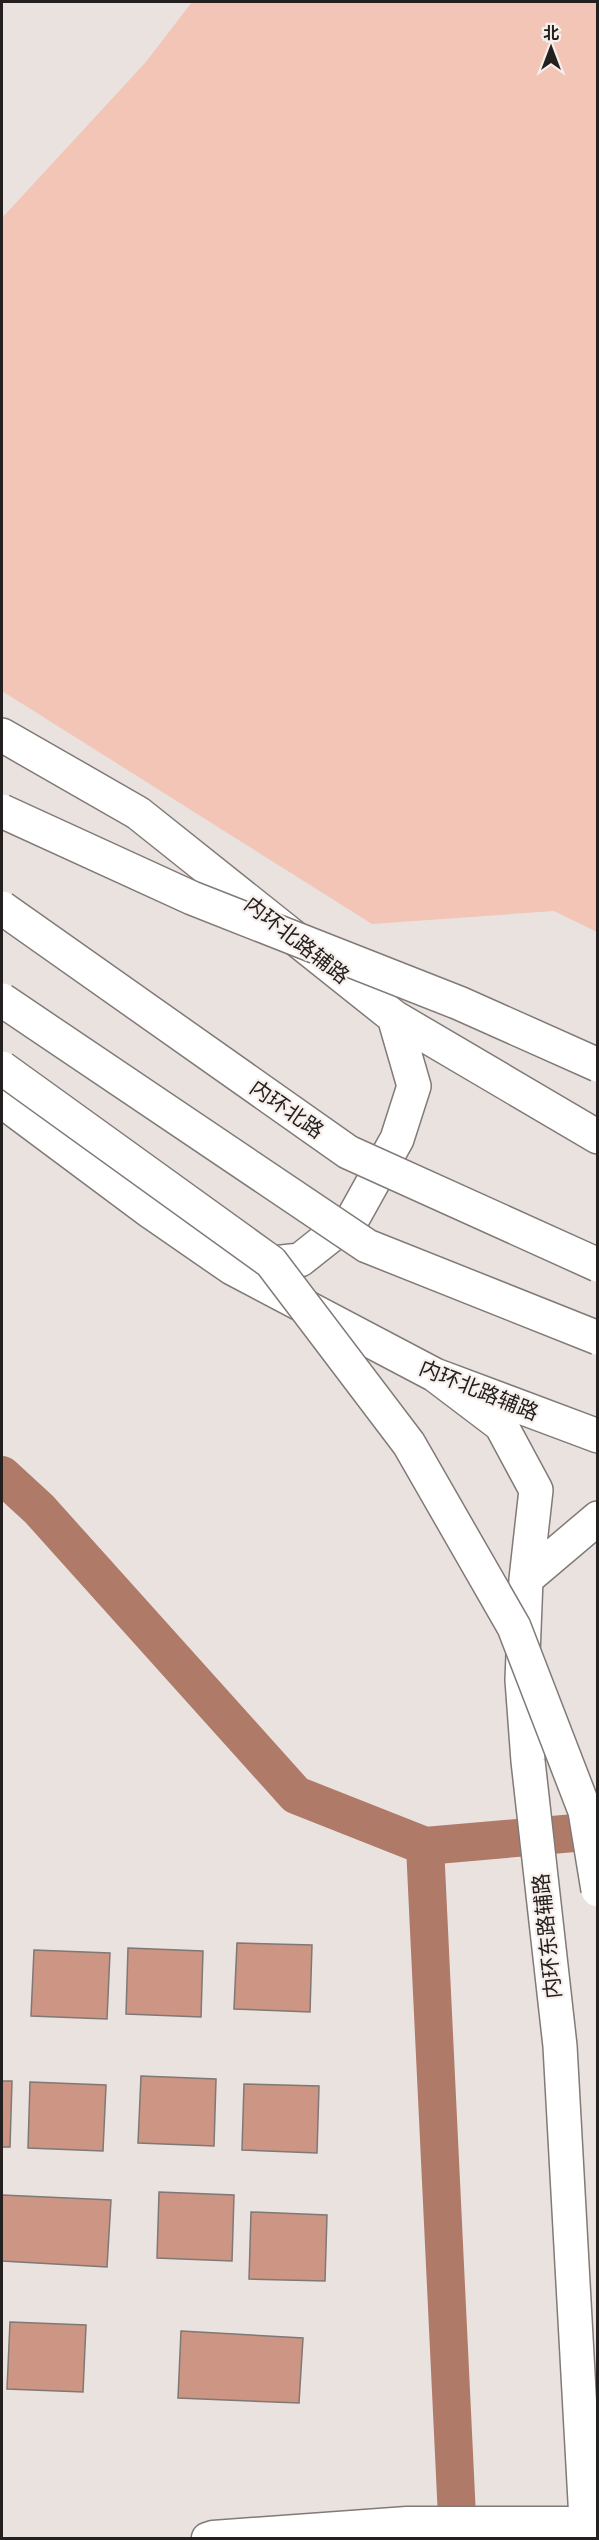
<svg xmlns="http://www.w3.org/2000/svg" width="599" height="2540" viewBox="0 0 599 2540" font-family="Helvetica,'Noto Sans SC',sans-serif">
  <rect width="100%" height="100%" fill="#eae2df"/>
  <!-- green -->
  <path fill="#f2c5b6" d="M192 2H597V932L554 911 372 924 2 691V218L145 63Z"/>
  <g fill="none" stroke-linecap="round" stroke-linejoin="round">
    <!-- canal -->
    <path stroke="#af7a68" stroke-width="38" d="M2 1475 39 1509 296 1795 425 1846 598 1831
      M425 1846 458 2538"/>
  </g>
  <!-- building -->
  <path fill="#cd9583" stroke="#7f7875" stroke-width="1.5" d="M237 1943 312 1945 310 2012 234 2009Z
    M128 1948 203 1951 201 2017 126 2014Z
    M34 1950 110 1953 107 2019 31 2016Z
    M141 2076 216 2079 214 2146 138 2143Z
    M2 2081H12L10 2147H2Z
    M30 2082 106 2085 103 2151 28 2148Z
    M244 2084 319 2086 317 2153 242 2150Z
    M159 2192 234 2195 232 2261 157 2258Z
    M2 2195 111 2200 107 2267 2 2261Z
    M251 2212 327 2215 325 2281 249 2279Z
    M10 2322 86 2325 83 2392 7 2389Z
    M181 2331 303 2338 299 2403 178 2398Z"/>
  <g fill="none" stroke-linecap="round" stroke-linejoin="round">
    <defs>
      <path id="minor" d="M207 2538 213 2536 407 2522H586"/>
      <path id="primary" d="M2 735 138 813 394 1017 598 1137
        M2 1101 151 1212 232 1268 435 1375 598 1436
        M245 1266 300 1260 353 1218 397 1139 414 1086 394 1017
        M435 1375 501 1425 536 1490 526 1579 522 1680 528 1761 560 2046 587 2538
        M526 1579 598 1518"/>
    </defs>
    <!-- minor casing -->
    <use href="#minor" stroke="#817a77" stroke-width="33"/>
    <!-- primary casing -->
    <use href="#primary" stroke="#817a77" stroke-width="36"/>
    <!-- minor -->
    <use href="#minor" stroke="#fff" stroke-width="30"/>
    <!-- primary -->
    <use href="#primary" stroke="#fff" stroke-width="33"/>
    <defs>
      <path id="trunk-bridge" d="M2 811 192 898 459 1003 598 1065
        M2 908 348 1152 598 1265
        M2 1000 367 1246 598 1338
        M2 1068 271 1262 409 1444 514 1627 585 1811 598 1890"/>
    </defs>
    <!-- trunk-bridge casing -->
    <use href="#trunk-bridge" stroke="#817a77" stroke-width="36" stroke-linecap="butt"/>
    <!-- trunk-bridge -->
    <use href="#trunk-bridge" stroke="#fff" stroke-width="33"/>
  </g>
  <g text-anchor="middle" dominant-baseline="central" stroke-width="4.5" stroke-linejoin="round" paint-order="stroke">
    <!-- street labels -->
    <g font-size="21" fill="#23201f" stroke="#f7efec">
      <text transform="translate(297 940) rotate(38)">内环北路辅路</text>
      <text transform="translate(287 1109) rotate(35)">内环北路</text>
      <text transform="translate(479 1390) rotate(22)">内环北路辅路</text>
      <text transform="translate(547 1936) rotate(-96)">内环东路辅路</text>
    </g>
  </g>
  <!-- border -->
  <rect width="599" height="2540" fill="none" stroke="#23201f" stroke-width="6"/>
  <!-- north arrow -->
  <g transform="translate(551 48)" stroke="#f7efec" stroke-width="4.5" paint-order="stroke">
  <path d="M0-4.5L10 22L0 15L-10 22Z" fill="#23201f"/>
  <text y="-9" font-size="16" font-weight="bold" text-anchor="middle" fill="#23201f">北</text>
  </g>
</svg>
